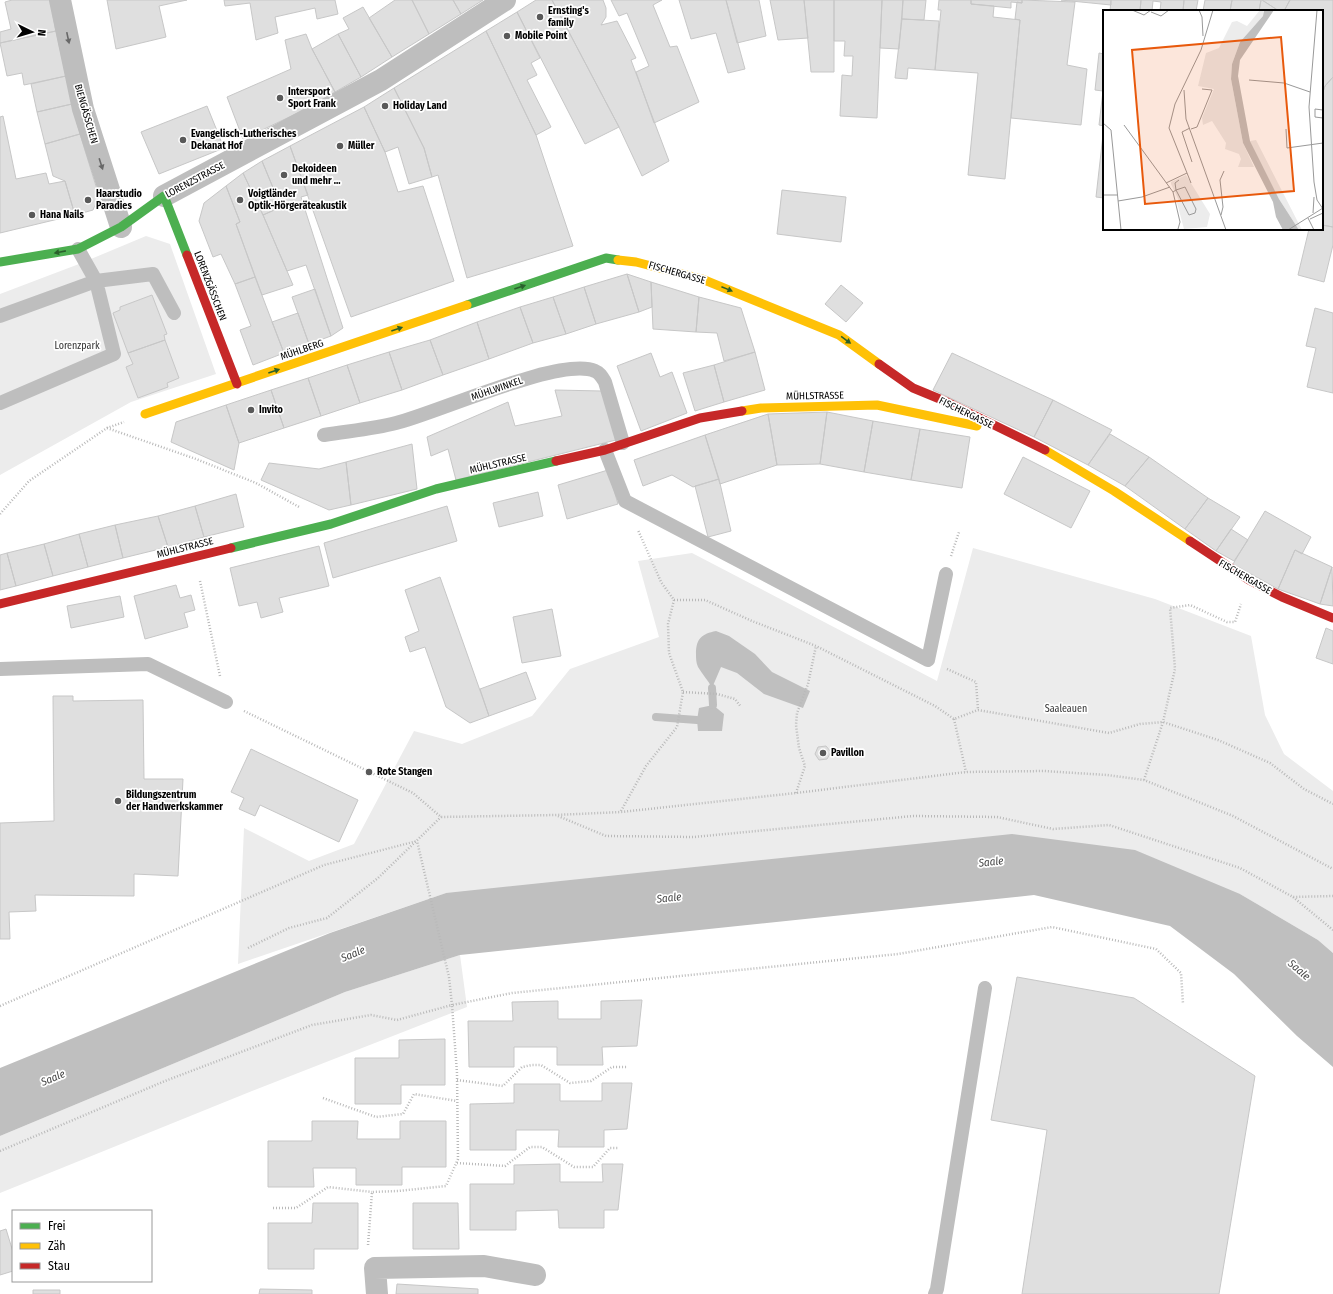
<svg xmlns="http://www.w3.org/2000/svg" width="1333" height="1294" viewBox="0 0 1333 1294" font-family="'Fira Sans Condensed',sans-serif">
  <rect width="100%" height="100%" fill="#fff"/>
  <!-- green -->
  <path fill="#ececec" d="M146 236 170 244 216 374 131 402 0 475V294L79 264Z
    M973 548 1155 599 1251 636 1265 715 1284 754 1333 791V953L1318 940 1240 894 446 893 238 964 244 828 309 861 354 844 414 731 462 744 532 716 570 669 659 637 638 561 692 553 937 681Z
    M460 955 467 1007 252 1091 0 1193V1136L345 992Z"/>
  <!-- water -->
  <path fill="#bfbfbf" d="M716 631 729 636 755 654 772 672 810 691 803 708 764 694 737 673 721 667 712 688C708 680 702 674 698 667 696 663 696 658 696 654 696 638 702 634 716 631Z
    M713 705 724 714 722 731H698L697 720 699 708Z
    M1012 834 1135 850 1240 894 1318 940 1333 953V1067L1297 1036 1234 974 1170 926 1034 895 460 955 345 992 0 1136V1068L330 933 446 893Z"/>
  <g fill="none" stroke-linecap="round" stroke-linejoin="round">
    <!-- stream -->
    <path stroke="#bfbfbf" stroke-width="8" d="M712 688 713 705
      M656 717 697 720"/>
  </g>
  <!-- building -->
  <path fill="#dfdfdf" stroke="#c7c7c7" d="M12 0H50L56 31 0 43V32L11 29 5 2Z
    M107 0H187L159 6 166 37 116 49Z
    M224 0H335L338 14 317 19 315 8 275 17 278 33 256 40 250 3 225 6Z
    M395 0H412L429 34 392 57 369 18Z
    M412 0H453L461 14 429 34Z
    M453 0H483L461 14Z
    M536 0H552L619 127 585 144 517 12Z
    M552 0H603L606 8V17L601 25 617 21 636 58 631 60 669 161 642 176 619 127Z
    M611 0H662L653 5 670 47 677 46 699 102 654 123 636 72 649 66 627 13 619 16Z
    M679 0H726L745 69 728 73 716 33 691 39Z
    M726 0H759L766 36 737 43Z
    M770 0H804L808 38 778 40Z
    M804 0H834V72H811Z
    M834 0H882L877 118 840 116 842 75 852 76 853 56H844L845 41H834Z
    M882 0H903L899 49 880 48Z
    M903 0H926L924 20 902 19Z
    M939 0H971V4L994 6 993 17 1020 20 1005 179 968 175 978 73 935 70 941 10H938Z
    M971 0H1022V3L1011 2V8L971 4Z
    M1022 0 1075 2 1067 65 1087 69 1081 125 1011 118 1020 20 1015 19 1017 2 1022 3Z
    M1061 0H1111V5Z
    M1111 0H1141L1140 11H1110Z
    M1141 0H1184L1183 11H1160L1161 2 1153 1 1152 11H1140Z
    M1184 0H1198L1196 11H1183Z
    M1205 0H1232L1230 11H1203Z
    M1232 0H1261L1259 11H1230Z
    M1261 0H1262L1279 11H1259Z
    M1262 0H1290L1284 11H1279Z
    M1290 0H1333V77L1325 86 1322 95V11H1284Z
    M363 7 392 57 361 77 338 34 349 29 343 18Z
    M517 12 540 58 531 63 537 75 527 80 551 127 536 135 486 31Z
    M902 19 939 21 935 70 908 68 907 79 895 78Z
    M56 31 66 76 24 85 22 73 7 76 0 43Z
    M486 31 536 135 573 246 467 278 438 175 432 177 424 148 394 88Z
    M306 34 312 49 335 92 300 112 243 139 227 97 291 69 285 40Z
    M338 34 361 77 335 92 312 49Z
    M1099 53 1104 54V198L1096 197 1104 126 1099 125 1103 91 1095 90Z
    M66 76 72 104 37 112 31 84Z
    M1333 77V227L1322 225V95L1325 86Z
    M394 88 424 148 432 177 409 184 398 147 385 152 364 107Z
    M72 104 80 134 45 144 37 112Z
    M207 106 224 148 159 174 141 132Z
    M364 107 385 152 398 192 423 186 454 281 351 317 290 146Z
    M3 116 16 179 46 173 49 184 65 181 75 215 0 233V117Z
    M80 134 99 196 93 210 75 215 65 181 53 176 45 144Z
    M290 146 308 195 301 197 343 328 331 336 306 265 287 271 263 215 281 207 262 161Z
    M262 161 281 207 263 215 243 173Z
    M243 173 263 215 293 285 262 295 236 224 240 222 226 186Z
    M226 186 240 222 236 224 255 277 235 284 221 254 213 257 199 221 204 203Z
    M782 190 846 197 841 242 777 234Z
    M1322 225 1333 227V245L1324 282 1298 275 1309 229H1322Z
    M627 274 639 312 596 324 584 287Z
    M627 274 651 282 652 307 639 312Z
    M255 277 284 353 253 365 240 330 251 326 235 284Z
    M651 282 699 297 696 332 653 329Z
    M841 285 863 303 846 322 825 304Z
    M584 287 596 324 566 334 553 297Z
    M315 289 331 336 309 344 292 297Z
    M152 295 167 334 164 335 165 340 128 353 113 313 120 310V307Z
    M553 297 566 334 533 343 520 307Z
    M699 297 741 308 755 352 724 361 717 333 696 332Z
    M520 307 533 343 489 359 477 322Z
    M1315 308 1333 313V393L1307 387 1316 348 1306 346Z
    M298 313 309 344 284 353 272 322Z
    M477 322 489 359 443 375 430 340Z
    M165 340 179 378 167 383 168 387 138 398 126 367 133 364 128 353Z
    M430 340 443 375 402 390 389 352Z
    M389 352 402 390 360 403 347 365Z
    M755 352 765 390 724 402 714 365Z
    M651 353 660 377 672 372 687 413 641 431 617 366Z
    M952 353 1053 400 1034 437 933 390Z
    M347 365 360 403 321 416 308 378Z
    M714 365 724 402 695 411 683 373Z
    M308 378 321 416 284 428 271 390Z
    M271 390 284 428 239 443 226 405Z
    M555 390 602 391 616 440 456 480 448 449 431 456 427 437 508 402 515 426 562 416Z
    M1053 400 1112 430 1088 465 1034 437Z
    M226 405 239 443 234 470 171 442 176 422Z
    M827 412 873 421 864 472 820 464Z
    M827 412 820 464 777 465 768 414Z
    M768 414 777 465 720 484 705 435Z
    M873 421 920 429 911 480 864 472Z
    M920 429 970 437 962 488 911 480Z
    M1110 434 1149 457 1125 486 1088 465Z
    M705 435 719 479 693 487 672 475 643 486 634 460Z
    M412 444 417 489 351 505 346 462Z
    M1023 457 1090 491 1071 528 1004 494Z
    M1149 457 1208 498 1185 529 1125 486Z
    M346 462 351 505 329 510 261 480 269 463 319 469Z
    M608 470 618 504 567 519 558 485Z
    M719 479 731 531 708 537 695 486Z
    M538 492 543 516 499 527 493 503Z
    M236 494 244 527 204 537 195 506Z
    M1208 498 1240 517 1216 551 1185 529Z
    M195 506 204 537 168 547 158 516Z
    M447 506 457 541 333 578 324 543Z
    M1265 511 1311 537 1302 554 1295 550 1278 589 1233 564Z
    M158 516 168 547 123 558 115 525Z
    M115 525 123 558 88 567 79 534Z
    M1231 529 1248 540 1234 561 1216 551Z
    M79 534 88 567 53 576 44 544Z
    M44 544 53 576 16 586 7 553Z
    M319 546 329 586 279 598 283 612 261 618 257 602 239 606 230 568Z
    M1295 550 1332 567 1320 604 1278 589Z
    M7 553 16 586 0 590V555Z
    M1332 567 1333 606 1320 604Z
    M440 577 489 716 470 723 446 707 425 647 410 652 405 637 419 631 405 590Z
    M176 585 180 598 191 595 195 610 184 613 188 627 145 639 134 596Z
    M120 596 124 617 71 628 67 606Z
    M552 609 561 656 522 663 513 617Z
    M1326 628 1333 631V664L1316 658Z
    M526 672 536 699 489 716 480 689Z
    M53 696H73V701L143 700 144 779H183L178 876 134 874V896L35 895 36 911 9 912 10 939H0V823L54 821Z
    M826 746 831 752 827 759 819 760 815 754 818 747Z
    M251 749 358 800 339 842 260 805 255 816 239 809 244 798 231 792Z
    M1017 977 1134 998 1255 1076 1219 1294H1022L1047 1130 991 1120Z
    M642 1000 637 1046 602 1047 603 1065H557V1047H514V1067H469L468 1021H513L512 1002 558 1001V1019H601V1001Z
    M445 1039V1085H401V1104H355V1058H399V1040Z
    M602 1083H632L627 1129 604 1130V1147H558L559 1130H516V1150H470V1104L514 1103V1084H560V1101H602Z
    M312 1121H358L357 1139H400V1121H446V1167H402V1185H356V1168H313L314 1187H268V1141H312Z
    M560 1164V1182H603L602 1164H623L618 1210H604V1228H559L558 1210 516 1211V1230H470V1184H514V1165Z
    M313 1203H358V1249H314V1269H268V1223H312Z
    M413 1203H458L459 1249H413Z
    M6 1229 13 1252V1271L0 1275V1231Z
    M397 1284 478 1289V1294H396Z
    M260 1289 312 1290V1294H259Z
    M33 1290H60V1294H33Z"/>
  <g fill="none" stroke-linecap="round" stroke-linejoin="round">
    <!-- path -->
    <path stroke="#b9b9b9" stroke-width="2.5" stroke-dasharray="1 2" stroke-linecap="butt" d="M107 428 196 459 256 483 299 507
      M0 514 29 481 107 428 124 422
      M951 556 959 532
      M200 581 220 676
      M674 600H705L752 621 816 646 935 706 954 719 978 710 1109 733 1140 724 1163 722 1218 740 1270 763 1304 789 1333 804
      M947 669 976 682 978 710
      M683 692 717 694 735 699 741 707
      M244 711 413 793 441 817 556 815 621 812 796 793 966 772 1044 771 1107 775 1144 780 1233 816 1333 869
      M954 719 966 772
      M1144 780 1163 722 1175 669 1170 608 1190 605 1227 622H1235L1241 604
      M796 793 805 766 799 748 796 725 797 713 808 684 816 646
      M621 811 646 766 677 727 683 692 669 653 668 624 674 600 661 582 638 530
      M558 816 606 836 694 837 913 816 997 817 1053 829 1109 825 1240 868 1293 897 1333 896
      M1293 897 1333 930
      M248 948 289 928 327 918 378 878 441 817
      M0 1006 324 865 417 841
      M457 1080 503 1086 522 1067 532 1065H541L570 1083 591 1081 612 1067H628
      M323 1098 376 1117 403 1114 414 1094 457 1101
      M0 1151 165 1081 312 1025 371 1015 397 1020 452 1005 449 977 417 841
      M457 1163 505 1166 530 1147H542L574 1167H593L610 1148H618
      M273 1208H296L328 1187 372 1192
      M368 1245 372 1192 398 1191 446 1186 458 1159 457 1073 452 1005 512 993 898 954 1052 927 1156 949 1181 973 1183 1004"/>
    <!-- lane -->
    <path stroke="#bebebe" stroke-width="14" d="M0 316 96 281 153 274 174 313
      M0 403 114 354 96 281 78 249
      M324 435C348 431 373 429 396 423 437 413 561 356 595 371 600 373 602 377 605 382L623 443
      M605 450 625 501 928 660 946 574
      M0 669 148 664 226 702
      M935 1294 937 1289 985 988"/>
    <!-- street -->
    <path stroke="#bebebe" stroke-width="22" d="M60 0 83 109 121 227
      M164 196 381 80 505 0
      M377 1294 375 1268 484 1266 535 1275"/>
    <!-- fast -->
    <path stroke="#4caf50" stroke-width="9" d="M0 262 78 249 121 227 164 196 187 255
      M467 305 606 258 618 260
      M231 548 331 524 436 489 556 461"/>
    <!-- slow -->
    <path stroke="#ffc107" stroke-width="9" d="M618 260 636 262 702 279 839 335 879 364
      M742 411 761 408 877 405 977 426
      M145 414 467 305
      M1045 450 1114 491 1190 541"/>
    <!-- jam -->
    <path stroke="#c62828" stroke-width="9" d="M187 255 237 384
      M879 364 913 388 947 402 1045 450
      M556 461 605 450 700 418 742 411
      M1190 541 1249 580 1282 597 1333 618
      M0 604 231 548"/>
  </g>
  <!-- one-way arrows -->
  <defs><path id="oneway-solid" d="M-6-.8H1V-3.2L6.5 0L1 3.2V.8H-6Z"/></defs>
  <g fill="#686868">
    <use href="#oneway-solid" transform="translate(68 38) rotate(78)"/>
    <use href="#oneway-solid" transform="translate(101 164) rotate(72)"/>
  </g>
  <g fill="#2a602c">
    <use href="#oneway-solid" transform="translate(60 252) rotate(169)"/>
    <use href="#oneway-solid" transform="translate(520 287) rotate(-19)"/>
    <use href="#oneway-solid" transform="translate(727 289) rotate(22)"/>
    <use href="#oneway-solid" transform="translate(397 329) rotate(-19)"/>
    <use href="#oneway-solid" transform="translate(846 340) rotate(36)"/>
    <use href="#oneway-solid" transform="translate(274 371) rotate(-19)"/>
  </g>
  <!-- markers -->
  <g fill="#595959" stroke="#fff" stroke-width="1.5">
    <circle cx="540" cy="17" r="4"/>
    <circle cx="507" cy="36" r="4"/>
    <circle cx="280" cy="98" r="4"/>
    <circle cx="385" cy="106" r="4"/>
    <circle cx="183" cy="140" r="4"/>
    <circle cx="340" cy="146" r="4"/>
    <circle cx="284" cy="175" r="4"/>
    <circle cx="88" cy="200" r="4"/>
    <circle cx="240" cy="200" r="4"/>
    <circle cx="32" cy="215" r="4"/>
    <circle cx="251" cy="410" r="4"/>
    <circle cx="823" cy="753" r="4"/>
    <circle cx="369" cy="772" r="4"/>
    <circle cx="118" cy="801" r="4"/>
  </g>
  <g text-anchor="middle" dominant-baseline="central" stroke-width="3.5" stroke-linejoin="round" paint-order="stroke">
    <!-- poi labels -->
    <g font-size="10" font-weight="bold" fill="#000" stroke="#fff" text-anchor="start">
      <text x="548" y="11">Ernsting's<tspan x="548" dy="12">family</tspan></text>
      <text x="515" y="36">Mobile Point</text>
      <text x="288" y="92">Intersport<tspan x="288" dy="12">Sport Frank</tspan></text>
      <text x="393" y="106">Holiday Land</text>
      <text x="191" y="134">Evangelisch-Lutherisches<tspan x="191" dy="12">Dekanat Hof</tspan></text>
      <text x="348" y="146">Müller</text>
      <text x="292" y="169">Dekoideen<tspan x="292" dy="12">und mehr ...</tspan></text>
      <text x="96" y="194">Haarstudio<tspan x="96" dy="12">Paradies</tspan></text>
      <text x="248" y="194">Voigtländer<tspan x="248" dy="12">Optik-Hörgeräteakustik</tspan></text>
      <text x="40" y="215">Hana Nails</text>
      <text x="259" y="410">Invito</text>
      <text x="831" y="753">Pavillon</text>
      <text x="377" y="772">Rote Stangen</text>
      <text x="126" y="795">Bildungszentrum<tspan x="126" dy="12">der Handwerkskammer</tspan></text>
    </g>
    <!-- street labels -->
    <g font-size="10" fill="#000" stroke="#fff">
      <text transform="translate(86 114) rotate(74)">BIENGÄSSCHEN</text>
      <text transform="translate(195 180) rotate(-28)">LORENZSTRASSE</text>
      <text transform="translate(677 273) rotate(16)">FISCHERGASSE</text>
      <text transform="translate(210 286) rotate(69)">LORENZGÄSSCHEN</text>
      <text transform="translate(302 350) rotate(-19)">MÜHLBERG</text>
      <text transform="translate(497 389) rotate(-19)">MÜHLWINKEL</text>
      <text transform="translate(815 396) rotate(-1)">MÜHLSTRASSE</text>
      <text transform="translate(966 413) rotate(26)">FISCHERGASSE</text>
      <text transform="translate(498 464) rotate(-13)">MÜHLSTRASSE</text>
      <text transform="translate(185 548) rotate(-14)">MÜHLSTRASSE</text>
      <text transform="translate(1245 577) rotate(30)">FISCHERGASSE</text>
    </g>
    <!-- park labels -->
    <g font-size="10" fill="#333" stroke="#fff">
      <text x="77" y="346">Lorenzpark</text>
      <text x="1066" y="709">Saaleauen</text>
    </g>
    <!-- water labels -->
    <g font-size="11" font-style="italic" fill="#444" stroke="#fff">
      <text transform="translate(991 862) rotate(-6)">Saale</text>
      <text transform="translate(669 898) rotate(-6)">Saale</text>
      <text transform="translate(353 954) rotate(-22)">Saale</text>
      <text transform="translate(1299 970) rotate(41)">Saale</text>
      <text transform="translate(53 1078) rotate(-22)">Saale</text>
    </g>
  </g>
  <!-- overview -->
  <g transform="translate(1103 10)">
    <rect width="220" height="220" fill="#fff"/>
    <path d="M157 0 160 1V6L137 32 129 54 128 69 140 133 151 157H135L138 149 136 144 122 139 123 133 109 111 100 115 99 108 111 79 95 76 103 43 116 38 129 12 134 11 144 16ZM153 130 199 220H196L176 189 153 144 147 131ZM83 165 107 204 104 217 81 219 74 193 76 191 68 174V172Z" fill="#ececec"/>
    <path d="M161 0H171L137 50 135 66 147 131 176 189 196 220H180L173 207 170 192 140 133 128 69 129 54 137 32 160 6Z" fill="#bfbfbf"/>
    <path fill="none" stroke="#999" stroke-width="1" d="M29 0 41 5 48 0M96 0 99 7 100 26M214 0 206 97 211 172 214 190 220 199M48 2 58 6 66 0M146 70 181 73 207 82M81 80 83 109 123 220M220 100 212 99V107L220 108M0 113 8 120 18 220M21 115 70 182 77 212 75 219M87 118 79 122 89 152M88 119 94 117 109 80 99 79M183 119 184 138 220 133M63 173 84 163M88 173 66 118 72 94 98 40 110 0M70 182 73 180 86 205 92 203 93 199 82 177 73 180 72 173 76 170M0 185H14M15 191 39 187 67 177M210 203 211 187M118 205 120 197 117 170 121 161M205 208 211 220M207 209 220 203M185 220 220 198"/>
    <path fill="#e8590c" fill-opacity="0.15" stroke="#e8590c" stroke-width="2" d="M178 27 191 181 42 194 29 40Z"/>
    <rect width="220" height="220" fill="none" stroke="#000" stroke-width="2"/>
  </g>
  <!-- legend -->
  <rect x="12" y="1210" width="140" height="72" fill="#ffffff" stroke="#999999"/>
  <rect x="20" y="1223" width="20" height="6" fill="#4caf50" stroke="#999999"/>
  <text x="48" y="1230" font-size="12" fill="#000000">Frei</text>
  <rect x="20" y="1243" width="20" height="6" fill="#ffc107" stroke="#999999"/>
  <text x="48" y="1250" font-size="12" fill="#000000">Zäh</text>
  <rect x="20" y="1263" width="20" height="6" fill="#c62828" stroke="#999999"/>
  <text x="48" y="1270" font-size="12" fill="#000000">Stau</text>
  <!-- north arrow -->
  <g transform="translate(32 32) rotate(95)" stroke="#ffffff" stroke-width="3" paint-order="stroke">
  <path d="M0-3L7 15L0 10L-7 15Z" fill="#000000"/>
  <text y="-6" font-size="11" font-weight="bold" text-anchor="middle" fill="#000000">N</text>
  </g>
</svg>
